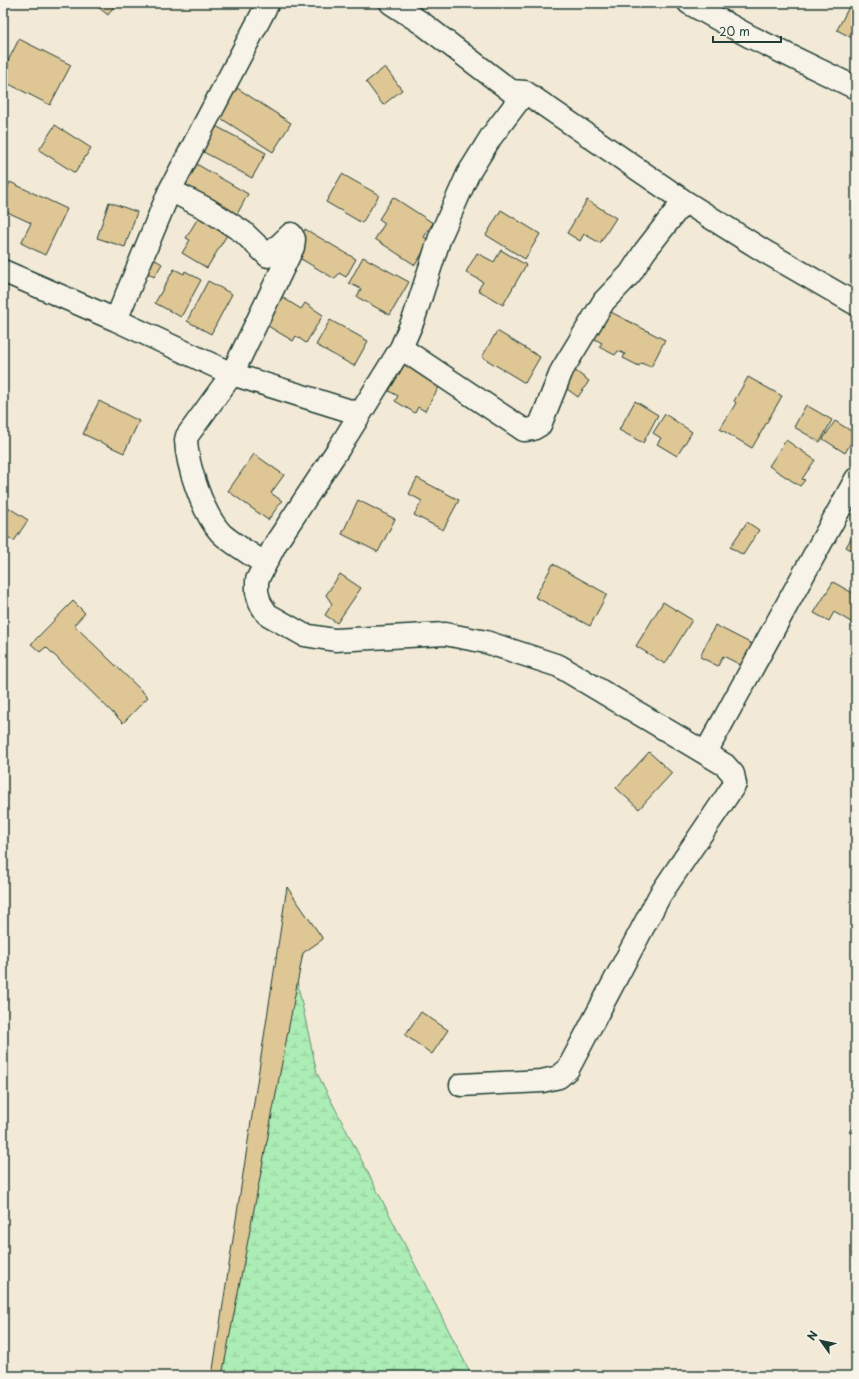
<svg xmlns="http://www.w3.org/2000/svg" width="859" height="1379" viewBox="0 0 859 1379" font-family="'Playpen Sans',sans-serif">
  <defs>
    <pattern id="wetland-marsh" width="20" height="14" patternUnits="userSpaceOnUse"><rect width="20" height="14" fill="#acecb5"/><path d="M1 5h8M5 5V1M11 12h8M15 12V8" fill="none" stroke="#94cb9c"/></pattern>
  </defs>
  <rect width="100%" height="100%" fill="#f2ead7"/>
  <filter id="ink" filterUnits="userSpaceOnUse"><feTurbulence type="fractalNoise" baseFrequency=".025" numOctaves="2"/><feDisplacementMap in="SourceGraphic" scale="8" xChannelSelector="R" yChannelSelector="G"/><feConvolveMatrix kernelMatrix="1 2 1 2 8 2 1 2 1" color-interpolation-filters="sRGB"/></filter>
  <g filter="url(#ink)">
    <!-- wetland -->
    <path fill="url(#wetland-marsh)" stroke="#669474" d="M290 949 317 1073 472 1376H216Z"/>
    <!-- building -->
    <path fill="#dfc695" stroke="#1f3d34" d="M93 3H116L108 15Z
      M851 3H856V40L837 30Z
      M19 39 71 65 50 105 3 81V71Z
      M385 67 402 90 383 105 366 82Z
      M237 88 291 123 273 152 219 117Z
      M212 124 266 153 252 178 198 149Z
      M55 125 91 148 75 173 39 150Z
      M193 162 248 194 236 216 180 183Z
      M342 174 379 195 362 223 326 202Z
      M10 182 67 209 45 255 21 243 31 223 3 210V198Z
      M393 197 433 223 424 237 430 241 415 265 375 239 385 223 379 219Z
      M587 200 616 218 600 243 584 234 580 241 567 233Z
      M109 202 137 212 125 247 97 238Z
      M501 210 540 234 525 259 486 235Z
      M201 213 230 230 207 268 182 253 190 240 186 238Z
      M305 229 356 259 346 277 339 273 335 279 296 256 298 243Z
      M501 250 526 265 503 305 478 290 483 282 466 272 477 253 494 262Z
      M146 254 162 264 154 277 138 267Z
      M363 257 409 282 390 315 357 297 361 289 349 283Z
      M174 269 184 274 185 271 201 280 181 317 155 303Z
      M208 281 232 294 211 334 187 321Z
      M280 296 301 309 305 303 323 315 306 343 296 336 293 341 263 323Z
      M605 309 665 340 651 367 641 363 639 366 623 358 625 354 618 351 615 355 599 347 602 343 591 337Z
      M330 320 368 341 354 366 316 345Z
      M497 331 540 357 525 383 482 357Z
      M406 362 442 382 425 411 418 407 415 413 395 401 398 396 389 391Z
      M570 367 589 381 578 397 559 383Z
      M748 377 782 396 752 448 720 429 736 403 734 401Z
      M99 401 139 421 124 453 83 434Z
      M635 401 658 415 643 443 619 430Z
      M806 405 832 420 820 442 794 427Z
      M665 414 692 432 677 456 657 444 661 438 653 433Z
      M835 421 856 434 845 453 823 439Z
      M786 440 815 460 802 479 805 480 800 486 769 466Z
      M254 454 284 475 271 493 282 501 268 520 228 491Z
      M417 478 459 500 443 530 414 515 422 501 409 494Z
      M358 500 395 519 378 552 342 534Z
      M3 504 28 520 14 541 3 534Z
      M747 522 759 530 743 555 730 547Z
      M856 530V553L846 547Z
      M553 564 607 594 590 626 535 597Z
      M340 574 361 588 337 623 325 615 332 604 326 595Z
      M833 582 856 595V625L834 612 829 621 814 613Z
      M73 601 85 613 74 625 148 697 123 723 46 647 40 652 31 644Z
      M663 602 692 620 665 664 636 646Z
      M715 625 752 644 741 665 723 656 718 666 700 657Z
      M649 752 672 773 639 809 616 788Z
      M287 887 323 939 303 953 222 1376H212Z
      M421 1012 448 1030 432 1054 405 1035Z
      M856 1122V1137L849 1132Z"/>
    <g fill="none" stroke-linecap="round" stroke-linejoin="round">
      <defs>
        <path id="minor" d="M391 3 423 24 511 91 525 92 684 201 764 251 856 304
          M689 3 749 36 856 88
          M170 190 207 209 243 232 268 256 291 234 294 239 293 247 232 374 187 436 186 440C187 466 203 513 220 532 229 542 253 555 265 564
          M3 271 116 320 232 374 360 414
          M116 320 170 190 268 3
          M401 348 524 430 533 429 540 425 562 370 604 301 630 274 645 251 684 201
          M706 752 856 479
          M461 1085 542 1081 559 1077 568 1069 660 895 735 784 733 774 725 765 559 666 486 642 445 634 335 640 304 635 267 614 260 603 257 592V580L276 543 339 448 401 348 414 318 440 237 468 174 491 137 525 92"/>
      </defs>
      <!-- minor casing -->
      <use href="#minor" stroke="#1f3d34" stroke-width="25"/>
      <!-- minor -->
      <use href="#minor" stroke="#f7f3e8" stroke-width="22"/>
    </g>
  </g>
  <!-- margin -->
  <rect width="859" height="1379" fill="none" stroke="#f7f3e8" stroke-width="16"/>
  <rect x="8" y="8" width="843" height="1363" fill="none" stroke="#1f3d34" stroke-width="1.5" filter="url(#ink)"/>
  <!-- north arrow -->
  <g transform="translate(821 1341) rotate(303)" stroke="#f7f3e8" stroke-width="3" paint-order="stroke">
  <path d="M0-3L7 15L0 10L-7 15Z" fill="#1f3d34"/>
  <text y="-6" font-size="11" font-weight="bold" text-anchor="middle" fill="#1f3d34">N</text>
  </g>
  <!-- scale -->
  <path d="M713 36v6h68v-6" fill="none" stroke="#1f3d34" stroke-width="2"/>
  <text x="719" y="36" font-size="12" fill="#1f3d34" stroke="#f7f3e8" stroke-width="3" paint-order="stroke">20 m</text>
</svg>
